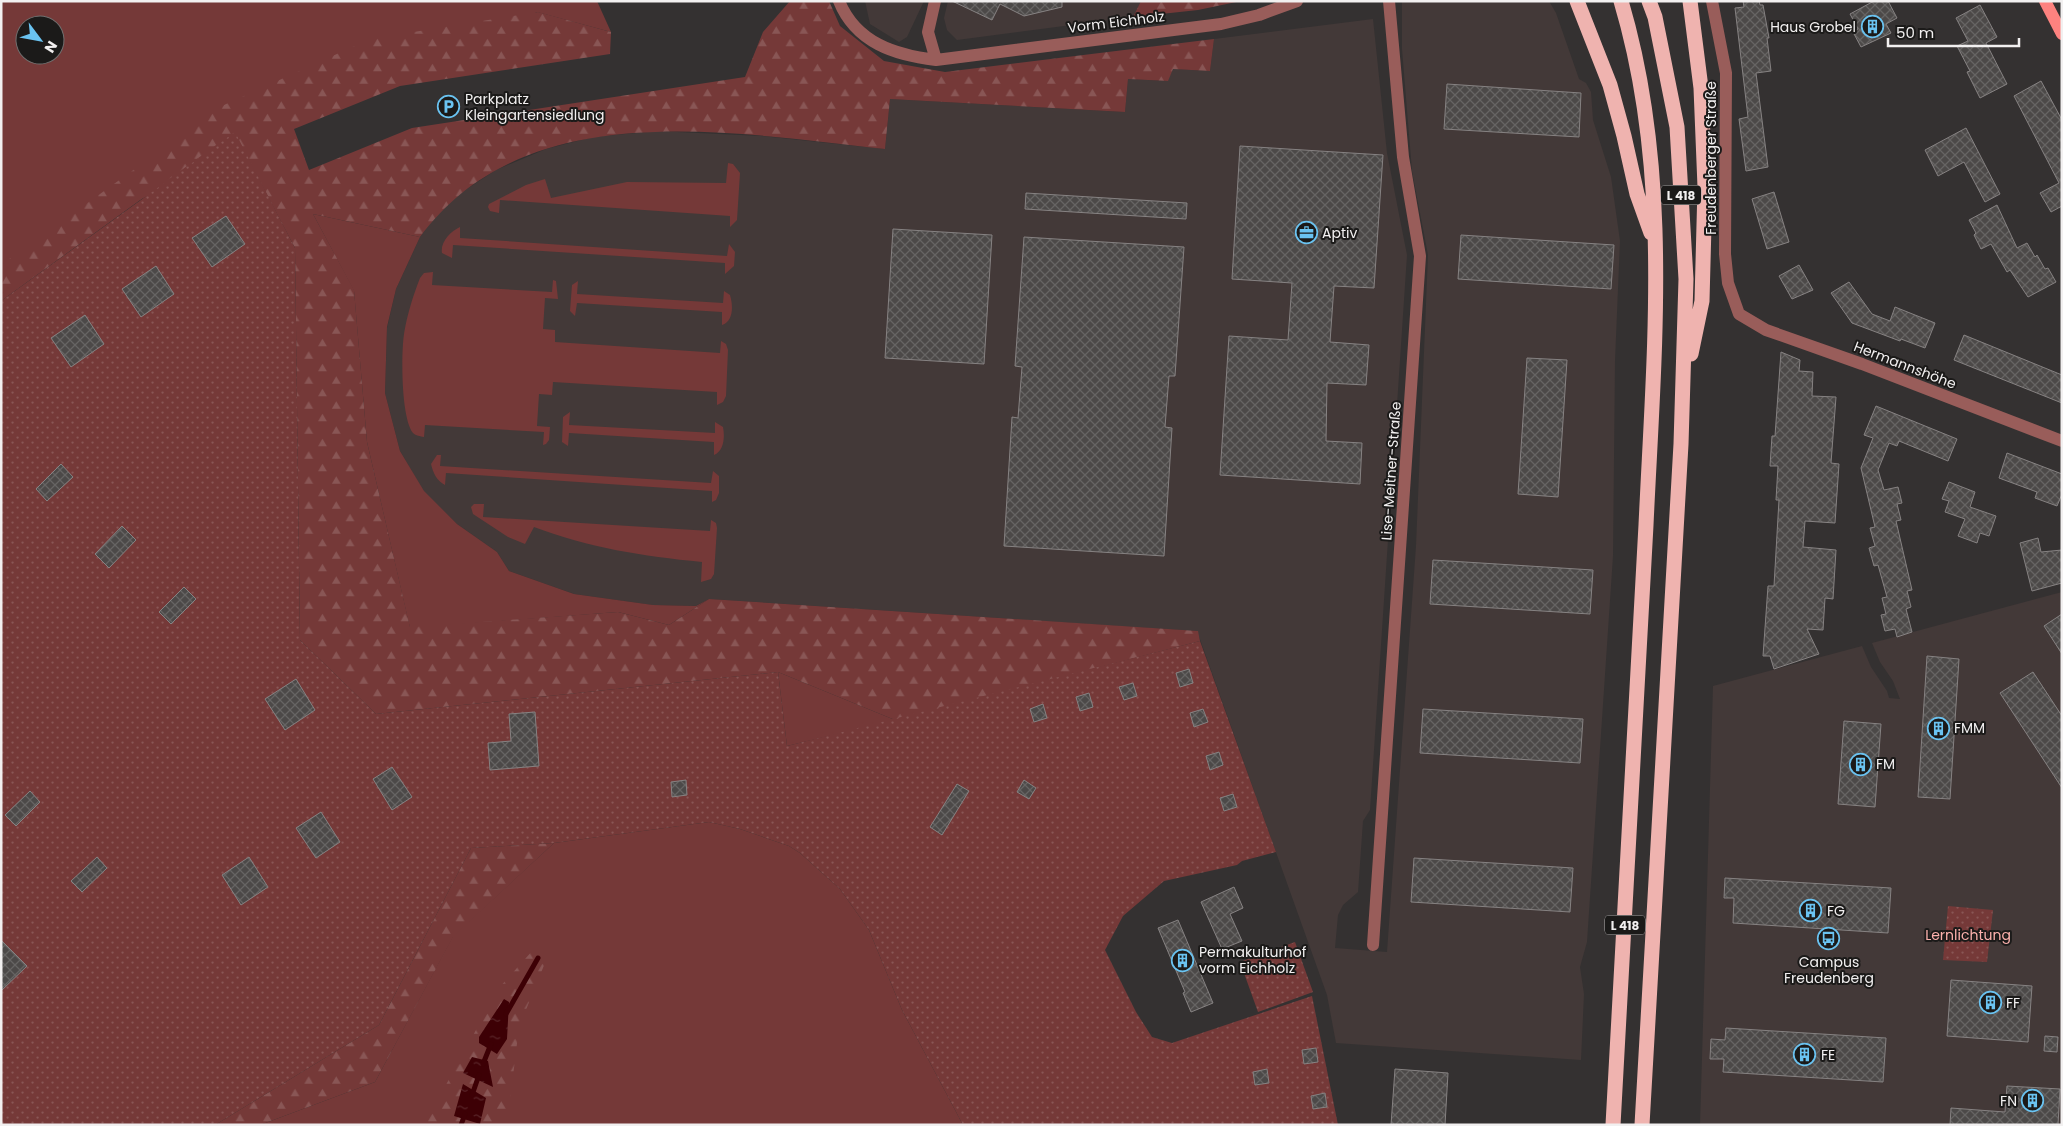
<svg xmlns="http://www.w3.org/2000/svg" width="2063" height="1126" viewBox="0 0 2063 1126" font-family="Poppins,sans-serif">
  <defs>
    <pattern id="forest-firs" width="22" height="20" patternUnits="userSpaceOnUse" patternTransform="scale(1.25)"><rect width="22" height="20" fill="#753938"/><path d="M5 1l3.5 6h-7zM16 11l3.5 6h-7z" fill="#895655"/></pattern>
    <pattern id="park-dots" width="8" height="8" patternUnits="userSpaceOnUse" patternTransform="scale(1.25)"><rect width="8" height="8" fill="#753938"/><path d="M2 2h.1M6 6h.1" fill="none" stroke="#895655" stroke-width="1.8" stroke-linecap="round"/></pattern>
    <pattern id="water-ripples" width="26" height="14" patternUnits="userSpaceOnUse" patternTransform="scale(1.25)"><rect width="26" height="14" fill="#3d0005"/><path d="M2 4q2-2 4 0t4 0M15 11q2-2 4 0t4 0" fill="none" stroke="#5a262a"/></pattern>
    <pattern id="building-cross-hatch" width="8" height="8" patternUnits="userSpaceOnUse" patternTransform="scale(1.25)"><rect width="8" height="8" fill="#4c4948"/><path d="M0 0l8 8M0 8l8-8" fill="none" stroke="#666463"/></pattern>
  </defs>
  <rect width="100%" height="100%" fill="#343131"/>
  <!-- built -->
  <path fill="#433938" d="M865 1H924L907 37 899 42 870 24Z
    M948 1H1141L1133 17 957 40 947 30 944 18Z
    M1402 1H1549L1556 13 1579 79 1586 83 1591 92 1593 120 1611 177 1620 241 1615 361 1613 556 1587 942 1580 967 1584 994 1581 1060 1336 1043 1327 995 1197 631 709 599 696 606 652 605 574 594 509 571 497 552 457 524 424 492 400 451 385 393 387 328 396 289 420 237 437 214 459 194 496 170 546 149 593 137 657 131 761 136 885 149 890 99 1125 112 1128 79 1167 81 1173 69 1210 71 1214 39 1373 19 1387 153 1407 255 1370 810 1363 821 1358 892 1343 905 1338 915 1335 948 1387 952 1416 546 1428 255 1412 171 1402 49Z
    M2062 592V1125H1700L1713 686 1862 646 1871 667 1887 691 1889 698 1900 699 1893 681 1880 662 1872 643Z"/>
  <!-- grass -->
  <path fill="#753938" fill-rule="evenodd" d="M1 1H597L611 32 537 12 1 265ZM25 25H55V55H25Z
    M728 163 733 164 740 173 737 220 730 227V216L500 200 499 213 490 211 488 207 489 204 526 185 545 179 551 198 627 182 726 183Z
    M313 214 420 237 396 289 387 327 385 393 400 451 424 491 457 524 497 552 509 571 574 594 653 605 696 606 709 599 669 625 618 612 410 628 367 442 354 291Z
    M460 227V238L727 256 729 244 735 252 734 266 725 274V263L453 245 452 258 442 253C440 242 451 231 460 227Z
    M433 272 432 285 552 292 553 280 556 281 558 299 545 298 543 329 555 330V342L720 353 721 341 726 344 728 350 726 396 723 402 717 405V392L553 382 552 395 539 394 537 426 550 427 549 440 546 444 543 445 544 432 425 425 424 437C420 436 416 436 413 433 401 418 401 354 404 334 407 315 413 296 420 278L424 273Z
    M578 281 577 294 723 303 724 291 730 295C733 305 734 321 722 325V312L577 303 575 316 570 311 572 285Z
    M570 412 569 425 715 433V422L723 427C725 437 724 451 714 455V442L569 433 568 446 562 442 563 417Z
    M437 455H441L440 466 711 483 713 471 719 476V493L716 500 712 502V491L446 473 445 485C437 481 433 473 431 464Z
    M474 504H484L483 517 710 531 711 520 716 523 717 528 714 574 711 579 701 582 702 562C642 556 590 548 534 527L525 544 508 537 473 514 471 507Z
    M778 672 895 720 787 746Z
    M709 822 740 829 789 846 800 853 840 889 869 930 902 1010 963 1125H260L375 1082 453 936 554 843Z"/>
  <!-- forest -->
  <path fill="url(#forest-firs)" d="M790 1H829L840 26 884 61 945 72 1214 39 1210 71 1173 69 1168 81 1128 79 1125 112 890 99 885 149C732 133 526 93 420 237L313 214 354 290 367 442 410 627 618 612 669 625 709 599 1198 631 1200 641 895 720 778 672 376 714 300 640 295 248 234 132 1 301V265L224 105 370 39 538 12 611 32 610 54 400 86 294 129 309 170 412 128 745 77 763 32Z
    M1141 1H1241L1198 10 1133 17Z
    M554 843 453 937 375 1082 260 1125H215L379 1025 471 848Z
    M534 949 549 953 519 1027 507 1125H424L499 988Z"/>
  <!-- park -->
  <path fill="url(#park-dots)" d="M235 132 295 248 300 640 376 714 778 672 787 746 1200 641 1276 852 1242 861 1237 865 1164 881 1123 916 1105 950 1136 1012 1152 1037 1172 1043 1312 996 1338 1125H963L902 1010 869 930 840 889 800 853 789 846 740 829 709 822 554 843 471 848 379 1025 215 1125H1V301Z
    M1948 906 1993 910 1987 962 1943 960Z
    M1295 942 1313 992 1258 1012 1240 962Z"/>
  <!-- water -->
  <path fill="url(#water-ripples)" d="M504 999 509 1002 507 1039 497 1054 479 1043V1037Z
    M472 1057 488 1061 493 1087 463 1073Z
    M463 1084 486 1098 480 1124 454 1116Z"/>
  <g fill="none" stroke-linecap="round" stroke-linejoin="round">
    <!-- stream -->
    <path stroke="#3d0005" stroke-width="5" d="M506 1014 538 958
      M483 1064 491 1044
      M472 1095 479 1075
      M461 1125 465 1114"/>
  </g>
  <!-- building -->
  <path fill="url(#building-cross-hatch)" stroke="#868282" d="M952 1H1062V7L1024 16 1000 4 992 20Z
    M1743 1H1759L1760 5H1763L1769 38H1767L1771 71 1756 73 1768 167 1746 171 1739 119 1748 117 1735 8 1744 7Z
    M1874 1H1888L1897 18 1886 24 1891 33 1861 47 1853 32 1858 29 1850 14Z
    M1980 5 1997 37 1986 43 2007 84 1980 98 1967 72 1970 71 1957 46 1968 41 1956 18Z
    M2041 81 2062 120V206L2051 212 2040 193 2059 183 2014 96Z
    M1447 84 1581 93 1579 137 1444 129Z
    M1966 128 2000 194 1985 202 1964 162 1938 176 1925 150Z
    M1240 146 1383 155 1374 288 1334 286 1330 342 1369 345 1366 385 1327 383 1326 441 1362 443 1360 484 1220 475 1229 336 1288 340 1292 283 1232 279Z
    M1774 192 1789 242 1767 249 1752 199Z
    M1026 193 1187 203 1186 219 1025 209Z
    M1997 205 2017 248 2027 243 2035 257 2037 255 2045 269 2048 268 2056 282 2028 297 2010 270 2007 272 1991 244 1981 249 1974 235 1976 233 1969 220Z
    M226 216 245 244 212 267 192 238Z
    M893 229 992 235 984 364 885 358Z
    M1461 235 1614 245 1611 289 1458 279Z
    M1024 237 1184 247 1175 376H1169L1165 427 1172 428 1164 556 1004 546 1012 417 1018 418 1022 367 1015 366Z
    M1799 265 1813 290 1792 299 1779 276Z
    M156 266 174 294 141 317 122 289Z
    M1849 282 1872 314 1890 321 1895 307 1935 323 1925 348 1901 339 1900 341 1852 323 1831 293Z
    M85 315 104 344 71 367 51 338Z
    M1964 335 2062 375V403L1954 360Z
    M1781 352 1800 360 1799 371 1813 372 1812 396 1836 397 1831 463 1839 464 1835 523 1805 521 1803 547 1836 550 1833 599 1825 598 1823 630 1807 629 1819 654 1774 669 1770 656H1763L1768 586H1774L1779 500H1776L1778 466H1770L1772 436H1775Z
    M1527 358 1567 360 1558 497 1518 494Z
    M1876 406 1957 439 1948 461 1899 441 1897 446 1889 443 1878 470 1884 490 1898 487 1902 503 1897 504 1901 520 1896 521 1912 590 1907 591 1911 607 1906 609 1912 632 1897 637 1895 629 1885 631 1881 615 1886 614 1882 598 1887 597 1878 565 1874 566 1869 548 1875 546 1870 528 1875 527 1861 468 1873 438 1864 435Z
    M2007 453 2062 474V494L2057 506 2035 498 2037 492 1999 478Z
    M61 464 73 477 47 501 36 489Z
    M1949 482 1975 492 1970 507 1996 516 1989 536 1980 533 1977 543 1958 536 1965 519 1945 512 1949 501 1942 499Z
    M122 526 136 540 109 568 95 554Z
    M2038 538 2041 552 2062 550V583L2032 591 2020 543Z
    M1433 560 1593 570 1590 614 1430 604Z
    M184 587 196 599 171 624 159 612Z
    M2062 614V654L2044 626Z
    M1927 656 1959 659 1950 799 1918 797Z
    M1189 669 1193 683 1180 687 1176 673Z
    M2033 672 2062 716V788L2000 693Z
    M296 679 315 710 285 730 265 699Z
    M1133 683 1137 696 1124 700 1119 687Z
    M1089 693 1093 707 1080 711 1076 697Z
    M1043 704 1047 718 1034 722 1030 709Z
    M1203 709 1208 722 1194 727 1190 713Z
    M1423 709 1583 719 1580 763 1420 753Z
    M535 712 539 766 490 770 488 743 511 741 509 714Z
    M1844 721 1881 724 1875 807 1838 804Z
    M1219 752 1223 765 1210 770 1206 756Z
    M392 767 412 797 392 810 373 779Z
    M686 780 687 795 672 797 671 782Z
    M1024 780 1036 788 1029 799 1017 792Z
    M957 784 969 791 942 835 930 827Z
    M30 791 40 802 16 826 5 815Z
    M1233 794 1237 807 1224 811 1220 798Z
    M321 812 340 842 316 858 296 828Z
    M97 857 107 868 82 892 71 881Z
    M249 857 268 887 241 905 222 875Z
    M1414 858 1573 868 1570 912 1411 902Z
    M1725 878 1891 888 1888 933 1733 923 1734 898H1724Z
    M1234 887 1243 908 1230 914 1242 941 1222 949 1201 902Z
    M1178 920 1213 1003 1191 1012 1183 993 1185 992 1158 928Z
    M1 940 27 966 1 991Z
    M1951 980 2032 986 2028 1042 1947 1036Z
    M1726 1028 1886 1038 1883 1082 1723 1072 1724 1059H1710L1711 1039 1725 1040Z
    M2045 1036 2058 1037 2057 1052 2044 1051Z
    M1316 1048 1318 1062 1304 1064 1302 1050Z
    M1267 1069 1269 1083 1255 1085 1253 1072Z
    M1395 1069 1448 1073 1445 1125H1391Z
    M2007 1086 2060 1089 2058 1125H1950L1951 1108 2005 1112Z
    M1325 1093 1327 1107 1313 1109 1311 1096Z"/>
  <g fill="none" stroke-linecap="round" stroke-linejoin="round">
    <!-- minor -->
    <path stroke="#995d5a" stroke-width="12" d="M839 1C856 43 895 55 936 60L1221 24 1259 15 1297 1
      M935 1 928 32 936 60
      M1712 1 1726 73 1725 254 1728 283 1739 314 1766 330 1862 364 2062 441
      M1373 945 1420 256 1403 157 1389 1"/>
    <!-- major -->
    <path stroke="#fd827f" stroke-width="12" d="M2045 1 2062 34"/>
    <!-- highway -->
    <path stroke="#efb3af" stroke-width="15" d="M1577 1 1610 85 1624 136 1637 194 1651 233
      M1690 1 1701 88 1705 187 1702 301 1691 354
      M1613 1125C1625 925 1636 725 1646 525 1654 350 1672 172 1621 1
      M1642 1125 1681 444 1686 279 1677 127 1655 17 1649 1"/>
  </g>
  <!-- icons -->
  <defs>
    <symbol id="building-ring" viewBox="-11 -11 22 22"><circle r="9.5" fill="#1b1a19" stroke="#6ac3f1" stroke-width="1.5"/><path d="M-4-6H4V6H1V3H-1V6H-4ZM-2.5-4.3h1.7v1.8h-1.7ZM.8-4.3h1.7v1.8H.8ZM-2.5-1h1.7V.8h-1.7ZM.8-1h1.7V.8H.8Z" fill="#6ac3f1"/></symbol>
    <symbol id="parking-ring" viewBox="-11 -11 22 22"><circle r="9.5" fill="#1b1a19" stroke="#6ac3f1" stroke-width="1.5"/><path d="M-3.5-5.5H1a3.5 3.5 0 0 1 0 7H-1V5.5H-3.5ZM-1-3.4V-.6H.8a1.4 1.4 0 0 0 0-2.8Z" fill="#6ac3f1"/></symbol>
    <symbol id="office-ring" viewBox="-11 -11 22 22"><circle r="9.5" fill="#1b1a19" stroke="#6ac3f1" stroke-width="1.5"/><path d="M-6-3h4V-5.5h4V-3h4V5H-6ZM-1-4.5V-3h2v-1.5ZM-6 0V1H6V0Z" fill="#6ac3f1"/></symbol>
    <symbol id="bus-ring" viewBox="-11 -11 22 22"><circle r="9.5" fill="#1b1a19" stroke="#6ac3f1" stroke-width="1.5"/><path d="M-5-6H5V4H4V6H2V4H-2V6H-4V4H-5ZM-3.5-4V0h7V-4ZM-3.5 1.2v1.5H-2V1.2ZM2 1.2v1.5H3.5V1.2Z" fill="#6ac3f1"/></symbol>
  </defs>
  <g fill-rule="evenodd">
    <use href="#building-ring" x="1860" y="14" width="25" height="25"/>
    <use href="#parking-ring" x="436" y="94" width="25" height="25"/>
    <use href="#office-ring" x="1294" y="220" width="25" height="25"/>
    <use href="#building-ring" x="1926" y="716" width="25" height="25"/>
    <use href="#building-ring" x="1848" y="752" width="25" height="25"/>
    <use href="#building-ring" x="1798" y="898" width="25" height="25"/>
    <use href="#bus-ring" x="1816" y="926" width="25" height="25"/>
    <use href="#building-ring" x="1170" y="948" width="25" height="25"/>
    <use href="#building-ring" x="1978" y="990" width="25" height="25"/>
    <use href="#building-ring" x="1792" y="1042" width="25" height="25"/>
    <use href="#building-ring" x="2020" y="1088" width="25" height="25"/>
  </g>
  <g text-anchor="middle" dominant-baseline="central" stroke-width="4" stroke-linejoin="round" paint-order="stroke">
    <!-- shield labels -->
    <g fill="#1b1a19" stroke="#b2b0b0" stroke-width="1">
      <rect x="1661" y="185.5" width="40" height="19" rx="4"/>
      <rect x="1605" y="915.5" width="40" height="19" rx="4"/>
    </g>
    <g font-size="12" font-weight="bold" fill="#f2f0f0">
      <text x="1681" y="195">L 418</text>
      <text x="1625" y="925">L 418</text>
    </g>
    <!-- street labels -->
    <g font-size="14" fill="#f2f0f0" stroke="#1b1a19">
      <text transform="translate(1116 22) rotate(-7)">Vorm Eichholz</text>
      <text transform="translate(1711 158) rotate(-90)">Freudenberger Straße</text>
      <text transform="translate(1905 365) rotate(21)">Hermannshöhe</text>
      <text transform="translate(1391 471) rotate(-86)">Lise-Meitner-Straße</text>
    </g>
    <!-- poi labels -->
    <g font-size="14" fill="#f2f0f0" stroke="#1b1a19" text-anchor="start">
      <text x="1856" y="27" text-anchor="end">Haus Grobel</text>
      <text x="465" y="99">Parkplatz<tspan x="465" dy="16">Kleingartensiedlung</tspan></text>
      <text x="1322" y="233">Aptiv</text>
      <text x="1954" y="728">FMM</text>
      <text x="1876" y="764">FM</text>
      <text x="1827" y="911">FG</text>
      <text x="1199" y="952">Permakulturhof<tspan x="1199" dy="16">vorm Eichholz</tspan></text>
      <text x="1829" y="962" text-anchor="middle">Campus<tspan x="1829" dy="16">Freudenberg</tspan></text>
      <text x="2006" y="1003">FF</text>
      <text x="1821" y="1055">FE</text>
      <text x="2017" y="1101" text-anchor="end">FN</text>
    </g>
    <!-- park labels -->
    <g font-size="14" fill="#fcb1ad" stroke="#1b1a19">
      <text x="1968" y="935">Lernlichtung</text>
    </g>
  </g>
  <!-- border -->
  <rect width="2063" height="1126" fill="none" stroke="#f2f0f0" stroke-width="5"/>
  <!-- north arrow -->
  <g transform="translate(40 40) rotate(122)"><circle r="24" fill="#1b1a19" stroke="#71706f"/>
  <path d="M0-4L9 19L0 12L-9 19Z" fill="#6ac3f1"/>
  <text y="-8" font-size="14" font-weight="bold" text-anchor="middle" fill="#f2f0f0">N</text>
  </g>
  <!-- scale -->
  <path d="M1888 38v8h131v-8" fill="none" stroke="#f2f0f0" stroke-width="2.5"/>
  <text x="1896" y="38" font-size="15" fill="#f2f0f0" stroke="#1b1a19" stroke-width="4" paint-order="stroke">50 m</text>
</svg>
